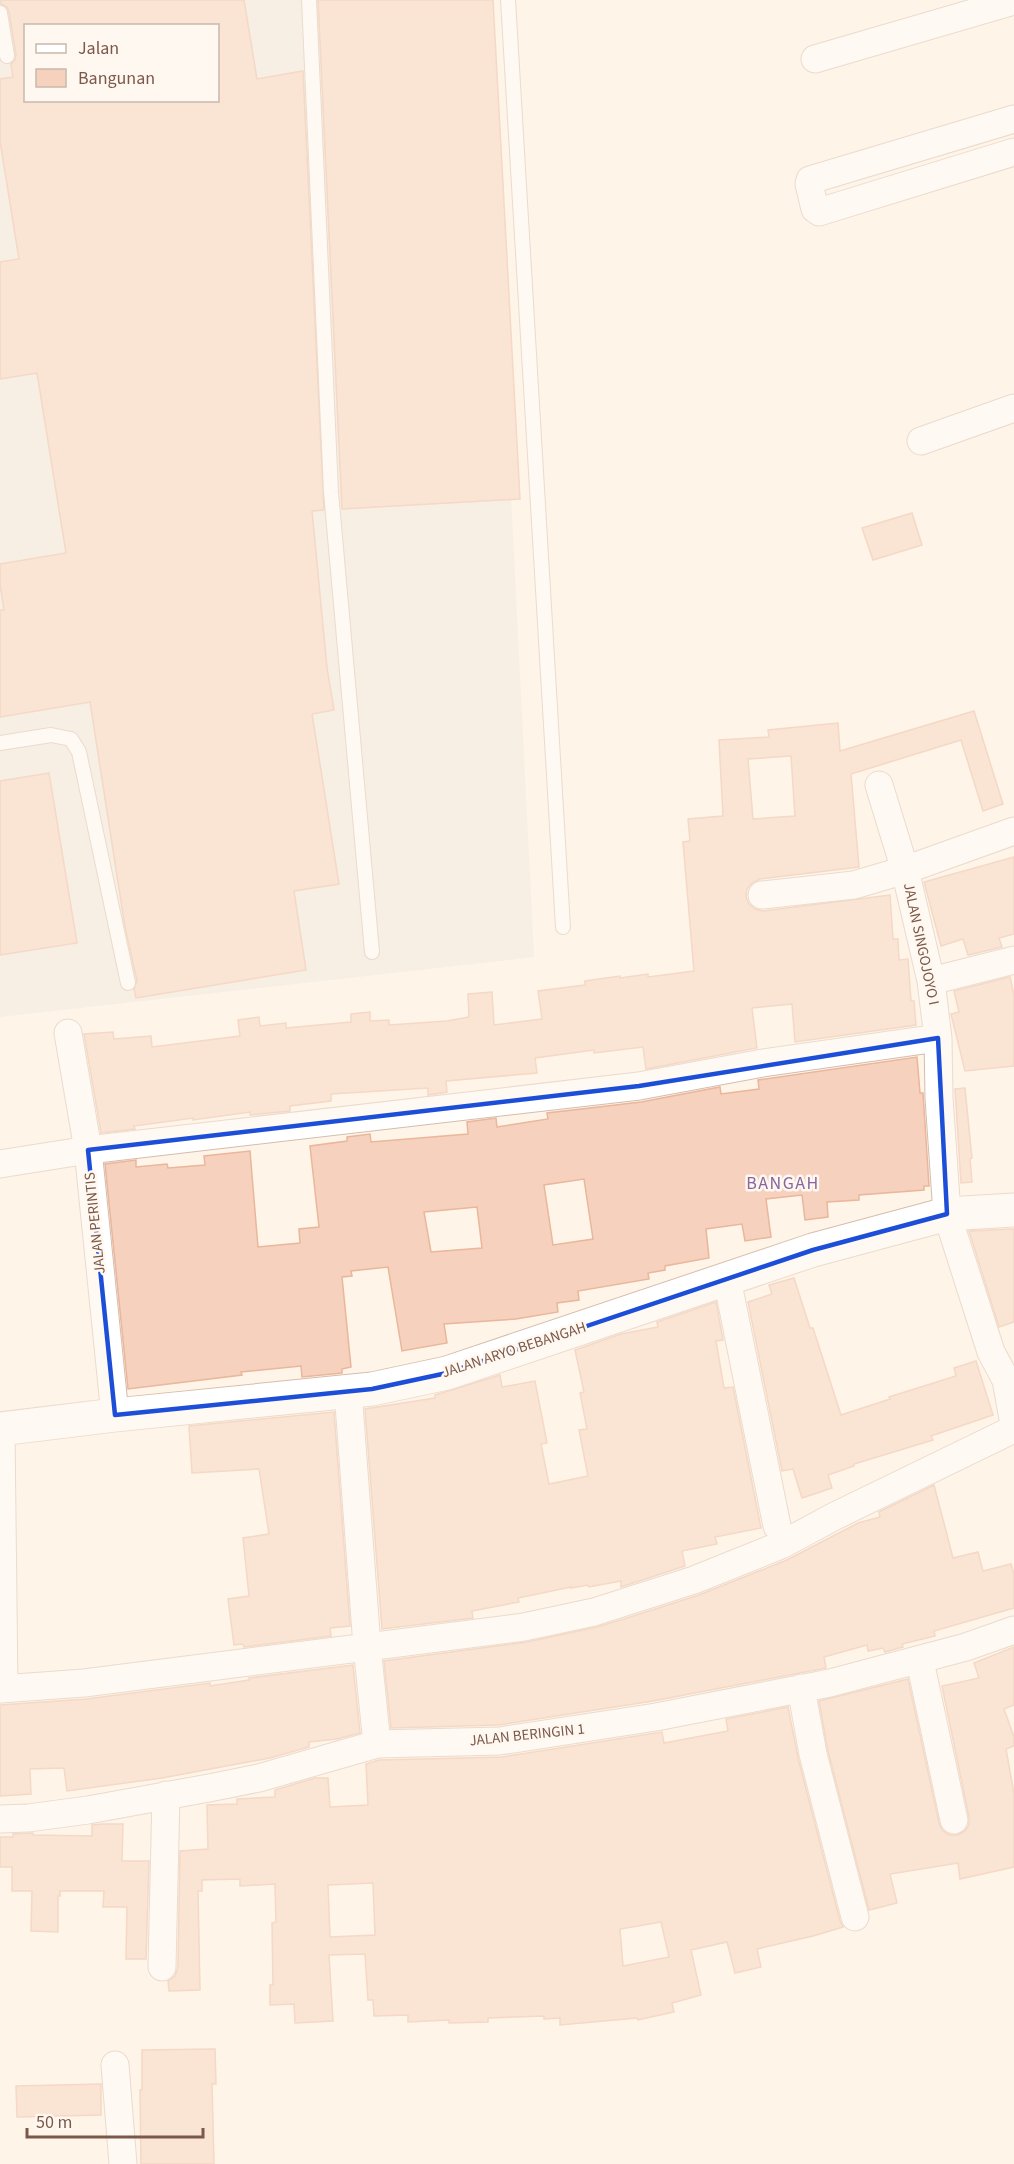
<svg xmlns="http://www.w3.org/2000/svg" width="1014" height="2164" viewBox="0 0 1014 2164" font-family="'Source Sans 3',sans-serif">
  <rect width="100%" height="100%" fill="#fef4e8"/>
  <!-- industrial -->
  <path fill="#efe7e1" fill-rule="evenodd" d="M0 0H486L534 957 0 1017ZM26 26H218V100H26Z"/>
  <!-- building -->
  <path fill="#f6d1bd" stroke="#eab69c" stroke-width="1.5" fill-rule="evenodd" d="M1 0H244L257 79 303 71 324 510 312 511 327 668 334 710 312 714 339 884 294 891 306 970 136 998 134 989 137 981 125 927 90 702 0 717V610H4L0 584V564L66 553 37 373 0 379V262L19 259 0 141V79L13 77 11 64 15 60 16 55 9 12 7 7 1 4ZM26 26H218V100H26Z
    M318 0H493L520 499 342 509Z
    M912 513 922 545 873 560 862 528Z
    M974 711 1003 804 983 811 961 740 851 774 859 867 760 879 752 883 747 889 746 897 749 904 755 909 763 911 890 895 893 939H898L899 960 908 959 911 1001H914L916 1025 795 1042 792 1004 752 1008 757 1048 646 1069 643 1047 594 1053V1050L535 1058 537 1073 446 1081 447 1092 428 1095V1088L331 1094V1101L290 1106V1111L250 1115V1112L193 1120V1118L134 1126 135 1129 101 1133 84 1034 113 1032 114 1039 151 1036 152 1047 240 1036 238 1020 259 1017 260 1026 286 1023V1028L351 1022V1014L370 1012V1021L389 1020V1025L447 1021 469 1017 468 994 492 992 494 1025 542 1019 538 991 585 985V981L620 976V978L648 974V977L694 971 683 842 690 841 688 819 723 816 719 740 769 737 768 730 838 723 840 751ZM791 756 795 816 753 819 748 759Z
    M49 773 77 943 0 955V781Z
    M1014 857V934L999 938 1002 947 968 955 963 939 941 946 924 882Z
    M1010 977 1014 995V1066L965 1071 951 1014 959 1012 954 991Z
    M917 1057 920 1093H923L929 1186H924V1190L859 1195V1200L827 1202 828 1217 805 1220 802 1195 766 1199 771 1237 745 1241 742 1224 706 1229 709 1258 665 1266V1270L648 1273 649 1279 578 1291 579 1300 557 1303 558 1312 516 1319 444 1324 447 1343 402 1351 388 1267 351 1271 352 1276 342 1277 351 1367 342 1369V1373L302 1377 301 1366 241 1372 242 1375 128 1389 105 1164 136 1160V1167L167 1164 168 1168 205 1165 204 1156 250 1151 258 1247 300 1243 299 1229 319 1227 310 1146 347 1141V1137L370 1134 371 1142 468 1134 467 1122 496 1118 497 1127 548 1119 547 1113 641 1102 720 1087 721 1094 759 1089 758 1080ZM584 1179 593 1239 553 1245 544 1185ZM477 1207 482 1248 431 1252 424 1212Z
    M965 1088 972 1158 970 1159 972 1182 961 1183 955 1089Z
    M1014 1229V1322L999 1327 969 1231Z
    M794 1278 810 1328H813L841 1415 890 1399 889 1397 956 1376 954 1368 976 1361 993 1415 931 1436 933 1440 854 1464V1466L828 1475 832 1488 802 1498 793 1469 782 1471 748 1302 772 1294 769 1285Z
    M716 1302 723 1340 716 1341 724 1388 733 1387 761 1528 715 1537 717 1544 682 1551 685 1566 621 1587V1581L589 1587 588 1585 571 1588V1587L518 1598 519 1602 472 1611 473 1618 382 1629 365 1409 435 1398V1395L500 1375 502 1387 535 1381 547 1443 541 1444 549 1484 588 1476 579 1430 587 1429 580 1393 584 1392 575 1350 621 1334 658 1327 657 1322Z
    M334 1412 350 1626 330 1628 331 1636 244 1647 243 1644 234 1645 228 1599 249 1596 243 1538 269 1534 259 1469 192 1473 189 1426Z
    M934 1485 953 1558 978 1552 983 1571 1011 1564 1014 1574V1608L934 1631 935 1636 902 1644 903 1647 885 1652 883 1648 868 1651 867 1645 824 1657 826 1668 653 1701 499 1725 391 1728 384 1661 527 1642 597 1627 624 1619 699 1595 787 1560 858 1523 880 1517 879 1512Z
    M1014 1647V1705L1004 1709 1014 1737V1746L1006 1749 1014 1794V1867L960 1879 958 1863 890 1874 897 1903 869 1910 828 1751 819 1701 908 1679 939 1823 942 1830 949 1835H958L965 1831 969 1825V1817L942 1686 979 1678 974 1663Z
    M353 1665 360 1733 337 1739 309 1742V1747L270 1758 162 1778 67 1791 64 1768 30 1769 31 1794 0 1796V1705L86 1699 210 1683V1686L249 1680V1678Z
    M788 1707 798 1758 840 1921 843 1927 813 1936 757 1949 761 1967 735 1973 727 1942 691 1950 701 1995 672 2003 674 2012 638 2020 637 2018 560 2025V2018L544 2019V2016L488 2018V2022L449 2023V2020L408 2022V2015L374 2016 373 2000H368L365 1954 329 1955 333 2021 295 2023 294 2004 270 2005V1985H273L272 1923 276 1922 275 1884 240 1886V1879L202 1880V1891H198L200 1990 169 1991 168 1981 175 1976 178 1967 180 1851 208 1849 207 1805 237 1804V1799L275 1797V1790L315 1778H328L330 1807 368 1805 366 1764 379 1760 502 1757 662 1732 664 1743 728 1731 726 1719ZM373 1883 375 1935 330 1937 328 1885ZM661 1922 669 1957 623 1966 620 1929Z
    M102 1824H123L122 1861H149L146 1959H126L127 1907H103L104 1891H60V1896H58V1932L31 1931 32 1891H12V1867H0V1837H13V1834L33 1833V1835L92 1836V1825Z
    M215 2049 216 2084H212L214 2164H141L140 2090H142V2050Z
    M101 2084V2115L17 2117 16 2086Z"/>
  <g fill="none" stroke-linecap="round" stroke-linejoin="round">
    <defs>
      <path id="lane" d="M309 0 331 492 372 952
        M508 0 563 927
        M0 13 7 56
        M0 743 51 735 71 739 79 752 128 983"/>
      <path id="street" d="M815 59 1014 1
        M1014 119 810 180 809 184 815 209 819 212 1014 152
        M921 441 1014 408
        M879 785 905 870 931 981 938 1038 939 1098 947 1214 991 1352 1006 1380 1014 1424
        M762 895 854 885 905 870 1014 831
        M931 981 1014 960
        M68 1033 88 1150 115 1415
        M0 1164 88 1150 639 1086 763 1063 938 1038
        M727 1279 777 1526
        M348 1391 367 1646 377 1744
        M1 1429 4 1689
        M920 1661 954 1820
        M801 1688 813 1754 855 1917
        M0 1689 84 1683 524 1627 594 1612 694 1580 781 1545 835 1516 1014 1429
        M0 1819 28 1818 88 1810 209 1788 259 1778 377 1744 500 1741 656 1717 830 1683 966 1647 1014 1630
        M162 1967 166 1795
        M115 2065 123 2164"/>
      <path id="secondary" d="M0 1429 115 1415 372 1389 447 1373 813 1250 947 1214 1014 1210"/>
    </defs>
    <!-- lane casing -->
    <use href="#lane" stroke="#d4bdaf" stroke-width="16"/>
    <!-- street casing -->
    <use href="#street" stroke="#d4bdaf" stroke-width="29"/>
    <!-- secondary casing -->
    <use href="#secondary" stroke="#d8bdab" stroke-width="35"/>
    <!-- lane -->
    <use href="#lane" stroke="#fff" stroke-width="14"/>
    <!-- street -->
    <use href="#street" stroke="#fff" stroke-width="27"/>
    <!-- secondary -->
    <use href="#secondary" stroke="#fff" stroke-width="33"/>
  </g>
  <!-- marked area -->
  <path d="M0 0H1014V2164H0ZM938 1038 947 1214 813 1250 447 1373 372 1389 115 1415 88 1150 639 1086Z" fill="#fef4e8" fill-opacity=".55" fill-rule="evenodd"/>
  <path fill="none" stroke="#1d4ed8" stroke-width="4.5" stroke-linejoin="round" d="M938 1038 947 1214 813 1250 447 1373 372 1389 115 1415 88 1150 639 1086Z"/>
  <g text-anchor="middle" dominant-baseline="central" stroke-width="5" stroke-linejoin="round" paint-order="stroke">
    <!-- street labels -->
    <g font-size="15" fill="#7b5849" stroke="#fff8f0">
      <text transform="translate(921 944) rotate(78)">JALAN SINGOJOYO I</text>
      <text transform="translate(95 1223) rotate(-96)">JALAN PERINTIS</text>
      <text transform="translate(514 1350) rotate(-18)">JALAN ARYO BEBANGAH</text>
      <text transform="translate(527 1735) rotate(-6)">JALAN BERINGIN 1</text>
    </g>
    <!-- quarter labels -->
    <g font-size="18" letter-spacing="1.5" fill="#88659e" stroke="#fff8f0">
      <text x="783" y="1183">BANGAH</text>
    </g>
  </g>
  <!-- legend -->
  <rect x="24" y="24" width="195" height="78" fill="#fff8f0" stroke="#cab8ad" stroke-width="1.5"/>
  <rect x="36" y="44" width="30" height="9" fill="#ffffff" stroke="#cab8ad" stroke-width="1.5"/>
  <text x="78" y="54" font-size="18" fill="#7b5849">Jalan</text>
  <rect x="36" y="69" width="30" height="18" fill="#f6d1bd" stroke="#cab8ad" stroke-width="1.5"/>
  <text x="78" y="84" font-size="18" fill="#7b5849">Bangunan</text>
  <!-- scale -->
  <path d="M27 2128v9h176v-9" fill="none" stroke="#7b5849" stroke-width="3"/>
  <text x="36" y="2128" font-size="18" fill="#7b5849" stroke="#fff8f0" stroke-width="4.5" paint-order="stroke">50 m</text>
</svg>
